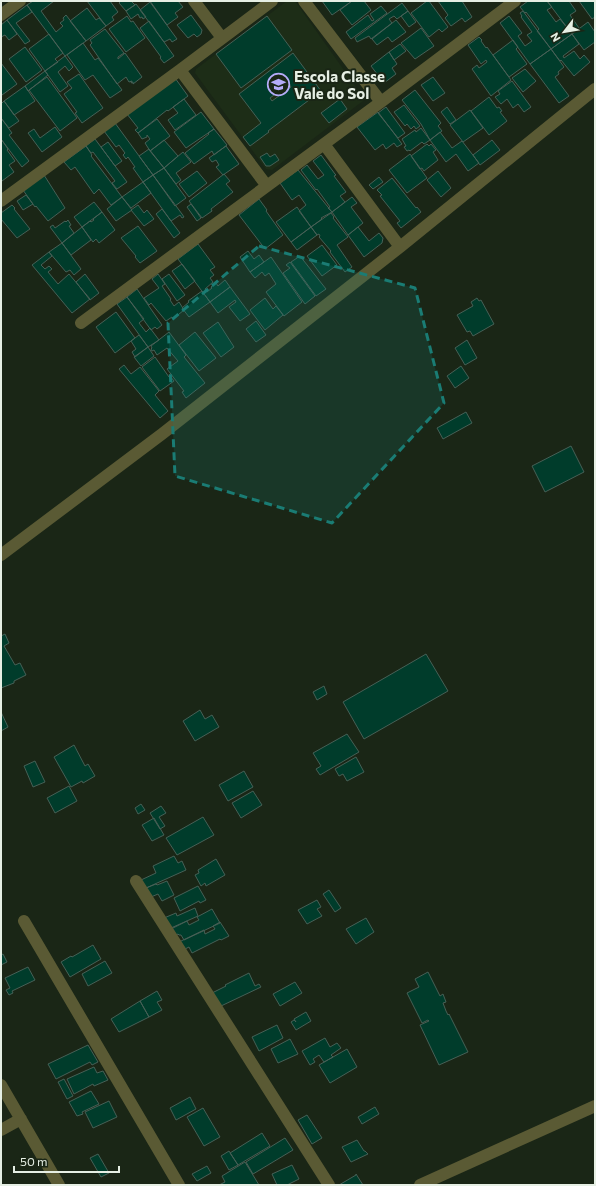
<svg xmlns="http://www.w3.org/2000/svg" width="596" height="1186" viewBox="0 0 596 1186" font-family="Commissioner,sans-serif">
  <rect width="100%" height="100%" fill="#1a2616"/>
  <!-- built -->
  <path fill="#1d2d17" d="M287 1H295L363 97V101L272 170 266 169 195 73 196 69Z"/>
  <!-- building -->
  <path fill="#003c2b" stroke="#466056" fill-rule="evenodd" d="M33 1H54L41 11 56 32 63 26 60 23 64 20 63 18 66 15 86 41 65 56 27 5Z
    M87 1H110L118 12 112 17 114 20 106 26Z
    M121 1H133L132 2 135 5 126 11 119 3Z
    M150 1H178L183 7 175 13 178 17 167 25Z
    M322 1H352L332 15Z
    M352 1H364L371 10 352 25 340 10Z
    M427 1H429L448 27 442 32 439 29 429 37 411 13Z
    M438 1H462L472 17 465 22 462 18 451 26 445 18 448 15Z
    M528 1H547L552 7 547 10 556 22 560 19 572 34 551 49 537 31 539 29 526 12 525 13 520 7Z
    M547 1H569L576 11 570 15 579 28 572 34Z
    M579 1H595V17L592 19Z
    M150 2 177 39 172 42 170 39 164 42 140 10Z
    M402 3 408 11 397 19 394 16 389 19 392 23 371 39 369 36 357 42 355 38Z
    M136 4 146 17 143 19 142 17 140 18 138 14 131 19 126 11Z
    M27 5 32 12 16 23 30 41 25 44 7 20Z
    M381 6 387 13 351 39 346 32 368 15 372 21 374 20 370 14Z
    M87 8 96 20 99 18 106 26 86 41 70 21Z
    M408 11 416 22 409 27 401 16Z
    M523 11 551 49 530 64 500 23 509 16 522 33 518 36 525 46 532 41 527 35 532 32 521 17 522 16 520 13Z
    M191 15 202 30 201 34 197 37 194 34 188 38 177 25Z
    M127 16 131 22 133 21 145 38 126 52 109 29Z
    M267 16 292 50 241 88 216 54Z
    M7 20 17 34 9 40 5 35 1 37V25Z
    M396 20 406 32 392 42 388 37 377 45 372 39Z
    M149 21 174 56 164 63 160 58 161 57 140 28Z
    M588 22 595 32V42L584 50 572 34Z
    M421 28 434 46 415 59 401 43Z
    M105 29 124 53 118 57V59L125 53 142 77 133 84V82L131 83 132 81 129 82 126 77 117 84 90 45 92 43 90 40Z
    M49 34 63 53 55 59 58 62 45 71 29 49Z
    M572 34 579 44 563 56 564 58 574 51 580 59 584 55 590 62 574 76 561 60 560 61 551 49Z
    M479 37 482 40 481 41 486 48 487 47 511 80 491 96 472 69 477 65 479 68 487 62 486 60 481 64 468 45Z
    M513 40 518 47 516 49 527 64 509 77 493 55Z
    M83 43 95 60 98 58 122 90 110 98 93 75 85 80 67 55Z
    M400 44 406 51 394 60 389 52Z
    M25 47 42 70 26 82 9 59Z
    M551 49 564 67 558 72 559 74 555 77 569 96 559 103 530 64Z
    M389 52 397 64 392 68 396 74 384 83 371 66Z
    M293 53 321 91 268 131 269 132 250 146 243 137 261 123 239 94ZM289 84 291 87 272 101 270 98Z
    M65 56 73 67 69 71 65 66 58 72 68 86 60 92 45 71Z
    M1 63 17 84 2 95 1 94Z
    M525 69 536 81 523 92 512 78Z
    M45 71 48 75 28 91 25 86Z
    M79 74 103 108 82 123 75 113 77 112 64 94 72 88 67 82Z
    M47 77 77 118 60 131 29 90Z
    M433 77 445 93 433 101 421 85Z
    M175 78 188 96 168 111 167 110 138 133 135 130 138 128 127 114Z
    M512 81 531 107 524 112 518 104 513 108 507 99 501 104 495 97 500 94 498 91Z
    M25 86 35 101 14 115 4 101Z
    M415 90 441 123 438 126 442 131 430 140 421 124 402 100Z
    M489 97 497 108 499 107 502 111 500 112 507 121 489 135 471 111Z
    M184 99 196 115 175 130 168 120 178 113 173 107Z
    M340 99 347 109 329 123 321 113Z
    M4 101 19 121 9 128 1 118V104Z
    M404 105 420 126 416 129 414 126 411 129 407 124 405 126 394 112Z
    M386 107 405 133 398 138 378 113Z
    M447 107 456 120 450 124 441 112Z
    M470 110 483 128 463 142 450 125Z
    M201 112 214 129 186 148 174 132Z
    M378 112 402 144 397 147 394 143 386 149 383 144 375 150 357 127Z
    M1 118 12 133 9 135 29 161 22 167 1 139Z
    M157 119 170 136 150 151 145 143 150 139 147 135V137L142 139 138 133Z
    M115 123 153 175 143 182 133 168 135 167 128 157 126 159 123 155 125 153 119 145 116 147 104 131Z
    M55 127 62 137 42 152 28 133 34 129 40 138Z
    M421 128 430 140 424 144 422 142 410 151 409 150 407 151 404 147 406 146 402 139 415 130 416 132Z
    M214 129 227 145 214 155 212 151 194 164 185 153 209 134 208 133Z
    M440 132 452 148 462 141 479 163 468 171 456 154 446 162 430 140Z
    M1 139 8 149 7 150 15 161 9 165 14 172 2 181 1 179Z
    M95 139 127 182 117 189 112 183 115 181 93 152 91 153 86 146Z
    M164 140 178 156 164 168 150 151Z
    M492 140 500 150 480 165 473 155Z
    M108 142 122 161 115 166 101 147Z
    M427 144 429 146 431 144 436 150 433 152 438 160 424 171 422 168 420 169 411 156Z
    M86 146 92 155 91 156 122 197 111 205 99 189 94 194 75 167 71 170 64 162Z
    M226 146 239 164 223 175 216 167 219 165 216 160 212 162 209 158Z
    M149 149 164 168 153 175 139 156Z
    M183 152 191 162 176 173 181 180 176 184 164 168Z
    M267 153 270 157 275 154 279 160 270 166H266L260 157Z
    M410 154 427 178 407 193 389 170Z
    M321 155 335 174 336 175 334 176 346 192 340 196 345 202 332 212 328 208 330 207 317 189 316 190 301 170 307 165 318 179 324 175 313 161Z
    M164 168 186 198 175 206 153 175Z
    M298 170 332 212 321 218 322 219 311 227 299 211 306 205 299 195 292 200 280 183Z
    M197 171 207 183 189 197 179 184Z
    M438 171 451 188 441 197 427 180Z
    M224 174 230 181 226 184 233 192 211 209 212 211 202 218 189 201Z
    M44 175 65 208 48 221 36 206 35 207 23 190Z
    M153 175 182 214 184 217 182 218 180 215 171 221 143 182Z
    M379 177 383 182 373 189 369 185Z
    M392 178 416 208 417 207 421 212 401 228 397 223 400 221 380 196 382 195 377 190Z
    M143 182 151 193 131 208 122 197Z
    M26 195 33 204 23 210 17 201Z
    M122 197 132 210 116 221 107 209Z
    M352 197 357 203 351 207 363 223 348 235 332 212Z
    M259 199 267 210 266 211 283 235 265 249 239 215Z
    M94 202 102 212 82 227 74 217Z
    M191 204 201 218 197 221 187 207Z
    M12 205 15 208 14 209 30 229 17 238 1 219V213Z
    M138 205 144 213 147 210 154 219 144 226 131 210Z
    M297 207 311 227 291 242 276 222Z
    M162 209 180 233 174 238 156 214Z
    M102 212 115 230 99 243 96 239 93 242 82 227 90 221 91 222 94 220 93 219Z
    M331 213 334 217 333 218 348 237 337 245 352 267 345 272 330 252 331 251 319 237 320 236 319 234 317 235 311 227Z
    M68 220 71 225 69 226 74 233 62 243 50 227 53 225 55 228 65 221 66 222Z
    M138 226 157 251 140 263 135 257 136 256 121 238Z
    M82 227 91 240 71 255 62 243Z
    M311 227 317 235 297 250 291 242Z
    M358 227 369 241 379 233 383 238 382 243 364 257 348 235Z
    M62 243 81 269 74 275 70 270 66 272 49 252Z
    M198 244 215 267 210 270 214 275 210 278 213 282 205 289 207 292 212 288 211 287 216 283 218 286 225 280 230 287 210 302 178 259Z
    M322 245 337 265 322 276 307 256Z
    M248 251 254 259 259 255 264 262 250 272 240 257Z
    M49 252 52 256 41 265 45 269 49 266 52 269 48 272 58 284 69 274 90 299 72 313 32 265Z
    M300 256 326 289 316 296 291 262Z
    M271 257 302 302 284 316 266 292 276 284 269 273 265 276 262 272 255 278 250 272Z
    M290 262 315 296 305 304 283 273 290 268 286 265Z
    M182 264 195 281 185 289 172 271Z
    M85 274 99 293 90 300 76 282Z
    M158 274 165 284 162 286 171 299 170 300 174 306 179 302 184 310 173 319 172 317 166 321 151 303 149 305 144 298 159 288 152 279Z
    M169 274 185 295 177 301 162 279Z
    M230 287 250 314 240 321 229 307 236 302 235 300 218 313 210 302Z
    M137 289 162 325 157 329 155 327 151 330 127 297Z
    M202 291 210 302 189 317 182 308 189 302 188 301Z
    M127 297 144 319 139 323 146 332 150 328 159 340 148 347 117 304Z
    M265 298 273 309 276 306 283 315 265 330 250 310Z
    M477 298 479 301 481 300 494 324 473 336 470 331 467 332 457 315 473 306 471 302Z
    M116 312 135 338 115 353 96 327Z
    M256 321 266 335 256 342 246 329Z
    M218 322 234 347 221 357 203 333Z
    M169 332 186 355 184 357 205 383 186 398 182 392 184 391 167 369 178 361 167 348 157 355 154 350 152 351 151 349 152 348 151 346Z
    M195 332 216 358 199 371 179 345Z
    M139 335 148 347 135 357 132 352 136 349 131 341Z
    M467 340 477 358 465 365 455 348Z
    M148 347 154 356 141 366 134 357Z
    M155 357 169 377 170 376 174 381 160 391 142 367Z
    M124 365 131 374 140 367 159 391 155 395 168 411 160 418 119 369Z
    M461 366 469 378 455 388 447 376Z
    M466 412 472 423 443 439 437 428Z
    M571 446 584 472 545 492 532 466Z
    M5 634 9 643 4 646 15 665 20 663 26 675 14 681V683L1 688V636Z
    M426 654 448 691 364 739 343 702Z
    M324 686 327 694 317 700 313 692Z
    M200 710 205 719 212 715 219 727 195 741 183 721Z
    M1 712 8 727 1 731Z
    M347 734 359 752 320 775 316 769 321 766 313 753Z
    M74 745 85 766 88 764 95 776 83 783 82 781 71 787 54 757Z
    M356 757 364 772 347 781 343 774 339 776 335 769Z
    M35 761 45 782 33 787 24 766Z
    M244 771 253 787 228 801 219 785Z
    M69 786 77 801 55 813 47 798Z
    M253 791 262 805 241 818 232 803Z
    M141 804 145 810 138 814 135 808Z
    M161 806 166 813 159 817 165 826 160 829 150 813Z
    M203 817 214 835 177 855 166 838Z
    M154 818 164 835 152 841 142 825Z
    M174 856 178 863 182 861 186 870 146 888 141 880 156 873 153 866Z
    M216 859 225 875 206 886 205 883 201 886 195 875 199 873 198 870Z
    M167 881 174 895 162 901 158 894 151 897 146 888 156 884 157 885Z
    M198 886 206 900 200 903 199 901 180 911 174 898Z
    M329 890 341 908 335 912 323 894Z
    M317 900 321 907 317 909 322 916 307 924 298 910Z
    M195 908 198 916 171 928 164 918 176 913 177 916Z
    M212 909 220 923 184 940 181 935H179L178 934 174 936 171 929 187 921 189 925 199 920 197 917Z
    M366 918 374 932 356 944 346 929Z
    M220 922 229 936 221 940 220 939 192 953 189 947 183 950 179 942 204 930 205 934 215 929 213 926Z
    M93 945 101 959 70 977 61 962 71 956 72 957Z
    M3 954 7 962 1 965V955Z
    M105 961 112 973 88 986 82 974Z
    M28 967 35 980 12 991 13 993 9 995 6 990 10 988 5 978Z
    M428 972 440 996 443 994 446 1002 443 1003 446 1011 448 1015 449 1014 468 1052 439 1065 420 1025 429 1021 428 1020 422 1023 407 993 419 987 415 979Z
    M249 973 255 986 259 984 261 987 221 1006 212 993 226 986 225 985Z
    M295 982 302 993 280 1006 273 994Z
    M157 991 162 1000 157 1002 162 1010 149 1017 140 1001Z
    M140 1001 149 1017 119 1032 111 1019Z
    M306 1012 311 1021 296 1030 291 1022 294 1020 296 1022 294 1019Z
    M277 1025 283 1038 259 1051 252 1037Z
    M325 1038 330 1047 337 1043 341 1048 331 1055 333 1057 324 1062 319 1055 313 1059 315 1062 310 1065 302 1051Z
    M290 1039 298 1054 278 1063 271 1049Z
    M88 1045 98 1062 92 1065 90 1062 56 1079 48 1064Z
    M347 1049 357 1067 330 1083 319 1065Z
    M94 1067 97 1073 103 1071 108 1080 94 1086 93 1084 74 1094 67 1079Z
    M64 1079 73 1096 67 1099 58 1082Z
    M91 1091 99 1104 82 1112 83 1114 77 1116 69 1102Z
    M190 1097 196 1109 176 1120 170 1108Z
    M109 1101 117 1117 93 1128 85 1112Z
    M375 1107 379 1114 362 1124 358 1117Z
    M203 1108 220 1137 204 1146 187 1117Z
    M307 1115 322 1138 312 1144 298 1120Z
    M262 1133 270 1146 238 1165 230 1153Z
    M285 1138 293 1150 253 1174 246 1162Z
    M357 1140 364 1151H365L368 1154 351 1162 342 1147Z
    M229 1151 238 1165 229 1170 221 1156Z
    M98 1154 109 1173 101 1177 90 1158Z
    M245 1162 259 1185H219L225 1182 222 1176Z
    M292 1165 299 1179 287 1185H277L272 1174Z
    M207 1166 211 1173 197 1181 192 1174Z
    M356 1174 363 1185H339L356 1175Z"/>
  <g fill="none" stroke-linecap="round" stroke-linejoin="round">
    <!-- minor -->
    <path stroke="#5a5a34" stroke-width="12" d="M194 1 222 38
      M304 1 381 102
      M1 15 20 1
      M180 70 267 186
      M324 144 400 247
      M1 201 180 70 272 1
      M81 323 381 102 515 1
      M1 555 162 434 400 247 595 89
      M136 881 329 1185
      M24 921 179 1185
      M1 1085 59 1185
      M1 1130 21 1119
      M420 1185 595 1106"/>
  </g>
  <!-- marked area -->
  <path fill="#1a7c74" fill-opacity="0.2" stroke="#1a7c74" stroke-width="3" stroke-dasharray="8 5" stroke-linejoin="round" d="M259 246 415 288 444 403 332 523 175 476 168 323Z"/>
  <!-- icons -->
  <defs>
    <symbol id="school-ring" viewBox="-11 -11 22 22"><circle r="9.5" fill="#1a2616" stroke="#b5acf8" stroke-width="1.5"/><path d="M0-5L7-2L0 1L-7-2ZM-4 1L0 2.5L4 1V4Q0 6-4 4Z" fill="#b5acf8"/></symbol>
  </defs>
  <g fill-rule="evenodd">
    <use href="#school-ring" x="266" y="72" width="25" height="25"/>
  </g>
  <g text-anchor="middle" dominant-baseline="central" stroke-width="4" stroke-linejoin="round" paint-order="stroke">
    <!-- poi labels -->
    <g font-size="15" font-weight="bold" fill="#e6efe4" stroke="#1a2616" text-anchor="start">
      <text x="294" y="76">Escola Classe<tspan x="294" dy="17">Vale do Sol</tspan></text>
    </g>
  </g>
  <!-- border -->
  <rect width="596" height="1186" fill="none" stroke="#e6efe4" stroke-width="4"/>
  <!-- north arrow -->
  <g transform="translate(564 32) rotate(239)" stroke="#1a2616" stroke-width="3" paint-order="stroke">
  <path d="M0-3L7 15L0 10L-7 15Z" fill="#e6efe4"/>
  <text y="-6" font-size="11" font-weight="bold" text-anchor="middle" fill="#e6efe4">N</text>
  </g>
  <!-- scale -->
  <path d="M14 1166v6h105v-6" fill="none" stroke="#e6efe4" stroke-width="2"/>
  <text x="20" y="1166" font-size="12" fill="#e6efe4" stroke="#1a2616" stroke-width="3" paint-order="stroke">50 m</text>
</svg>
